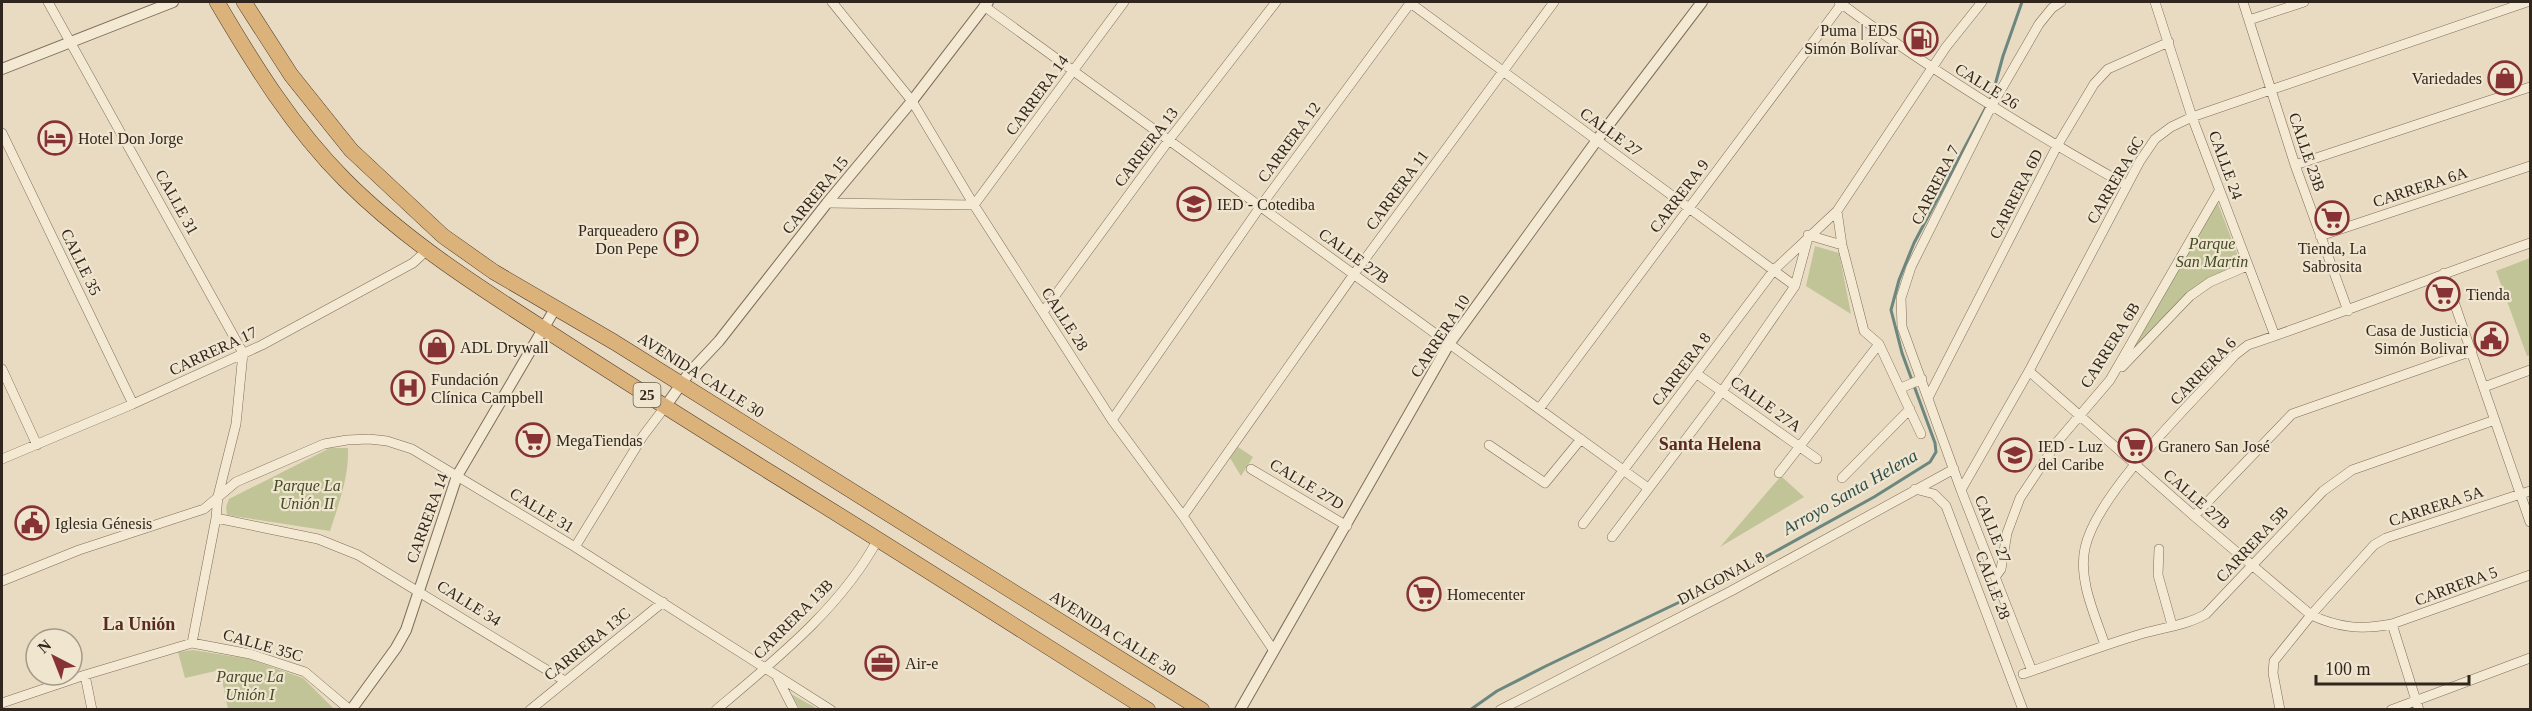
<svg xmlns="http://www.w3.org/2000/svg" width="2532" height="711" viewBox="0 0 2532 711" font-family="'Times New Roman',serif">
  <rect width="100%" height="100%" fill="#e8dbc1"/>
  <!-- green -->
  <path fill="#c1c497" d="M2217 201 2241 264 2203 284 2138 345 2135 343Z
    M1815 246 1839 253 1851 314 1806 286Z
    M2530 258V355L2527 356 2496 271Z
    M1238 447 1253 457 1241 476 1230 458Z
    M330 448H348C349 477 339 503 330 531L227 515 226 507 229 499Z
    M1781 476 1804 497 1720 547Z
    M193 650 249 659 303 678 334 709H228L220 670 185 678 178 652Z
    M791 694 818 709H800Z"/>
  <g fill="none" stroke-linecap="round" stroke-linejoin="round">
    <!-- stream -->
    <path stroke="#6c877f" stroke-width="3" d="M1470 710 1497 691 1546 666 1711 587 1874 497 1930 462 1936 452 1935 443 1902 353 1891 310 1899 280 1914 243 1992 96 2003 56 2022 2"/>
    <defs>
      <path id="minor" d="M48 2 243 353 236 424 218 496 216 518 192 643
        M832 2 912 101 974 205 1112 420 1183 516 1274 651
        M1409 2 1795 286
        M1839 2C1930 70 2026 129 2126 185
        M2155 2 2192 117 2275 336
        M2243 2 2295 165 2348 311
        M984 6 1648 488
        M2249 20 2304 2
        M2 133 133 404
        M2295 165 2530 87
        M827 203 974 205 1124 2
        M1837 211 1842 245 1864 331 1879 344 1921 434
        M1808 235 1842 245
        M2320 236 2530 166
        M2444 273 2530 522
        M1043 312 1169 140 1276 2
        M2122 367 2190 296 2210 282 2247 266
        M2 369 37 445
        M2029 371 2194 516 2311 615C2339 628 2362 630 2392 624L2530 575
        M1697 374 1817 459
        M2484 387 2530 370
        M1901 388 1922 379
        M1928 398 2057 146 2094 84 2108 69 2169 42
        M1539 409 1843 2
        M1112 420 1260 207 1411 2
        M1489 445 1545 483 1581 439
        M2 459 133 404 262 345 413 263 426 251
        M1251 469 1347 526
        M1779 473 1879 344
        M1842 478 1910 409
        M1915 489 1934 494 1946 506 2023 710
        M1961 490 2029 371 2140 161 2155 139 2171 127 2192 117 2527 2
        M1183 516 1354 274 1554 2
        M2194 516 2292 414 2472 351
        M216 518 318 539 358 555 565 681
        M1583 524 1774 270 1837 211 1946 47 1982 2
        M1612 537 1723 390 1795 286 1808 238
        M575 547 643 436 665 407
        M2159 549 2158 575 2172 625
        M1996 576 2001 569 2007 533 2020 498 2058 441 2110 380 2219 191
        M2 581 79 550 204 509 236 482 324 444 347 440 369 439 387 441 412 449 575 547 831 710
        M2392 624 2419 710
        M2105 645C2095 615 2078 580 2085 548 2097 492 2195 400 2235 355L2248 345C2343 313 2436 276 2530 243
        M2032 671 1961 490 1902 327 1901 298 1911 267 1991 107 2039 24 2052 8 2061 2
        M2023 674C2062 661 2101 646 2141 634 2162 628 2187 625 2206 614L2323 491 2352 470 2495 420
        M85 675 92 710
        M777 677 794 710
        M2 703 85 675 192 643 250 654 305 672 350 710
        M530 710 663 602
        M716 710C775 660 841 608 878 539
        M1500 710 1731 591 1954 469
        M2280 710 2273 673 2274 661 2311 615 2374 545 2386 538 2530 491
        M2391 710 2530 658"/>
      <path id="tertiary" d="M2 69 173 2
        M665 407 689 373 719 341 827 203 912 101 988 2
        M351 710 396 648 406 630 457 476 556 307
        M1240 710 1449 344 1597 140 1702 2"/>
      <path id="trunk" d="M217 2C254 65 293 128 345 180 404 239 474 284 544 329 616 376 688 421 760 466 890 546 1019 629 1148 710
        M244 2 291 75 351 150 443 236 494 272 614 342 1202 710"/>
    </defs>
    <!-- minor casing -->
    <use href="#minor" stroke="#7f6d5b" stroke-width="10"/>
    <!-- tertiary casing -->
    <use href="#tertiary" stroke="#7f6d5b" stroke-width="12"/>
    <!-- trunk casing -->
    <use href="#trunk" stroke="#4d3c2f" stroke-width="16"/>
    <!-- minor -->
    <use href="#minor" stroke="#f4e9d3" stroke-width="9"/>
    <!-- tertiary -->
    <use href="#tertiary" stroke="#f4e9d3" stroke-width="10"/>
    <!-- trunk -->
    <use href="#trunk" stroke="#dcb27b" stroke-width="15"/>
  </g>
  <!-- icons -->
  <defs>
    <symbol id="fuel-ring" viewBox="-11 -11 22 22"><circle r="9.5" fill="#f0e6d0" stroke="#873235" stroke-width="1.5"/><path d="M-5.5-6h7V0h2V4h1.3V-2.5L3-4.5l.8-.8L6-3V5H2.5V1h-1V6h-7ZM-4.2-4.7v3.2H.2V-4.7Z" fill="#873235"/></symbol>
    <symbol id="shop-ring" viewBox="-11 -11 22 22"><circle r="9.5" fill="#f0e6d0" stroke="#873235" stroke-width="1.5"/><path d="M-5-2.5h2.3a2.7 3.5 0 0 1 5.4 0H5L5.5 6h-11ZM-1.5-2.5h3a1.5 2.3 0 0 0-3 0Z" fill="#873235"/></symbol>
    <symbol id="hotel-ring" viewBox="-11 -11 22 22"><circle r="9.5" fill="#f0e6d0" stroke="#873235" stroke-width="1.5"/><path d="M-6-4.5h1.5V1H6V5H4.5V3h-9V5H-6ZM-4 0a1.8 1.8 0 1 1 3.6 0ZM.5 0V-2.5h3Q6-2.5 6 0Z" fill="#873235"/></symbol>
    <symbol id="school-ring" viewBox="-11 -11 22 22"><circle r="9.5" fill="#f0e6d0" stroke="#873235" stroke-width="1.5"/><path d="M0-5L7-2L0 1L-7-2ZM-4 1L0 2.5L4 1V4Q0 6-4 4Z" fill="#873235"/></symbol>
    <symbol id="supermarket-ring" viewBox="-11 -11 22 22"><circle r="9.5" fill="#f0e6d0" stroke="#873235" stroke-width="1.5"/><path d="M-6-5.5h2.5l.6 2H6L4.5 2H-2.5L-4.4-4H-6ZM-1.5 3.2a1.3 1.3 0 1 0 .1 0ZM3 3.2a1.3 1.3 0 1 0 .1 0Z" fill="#873235"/></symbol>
    <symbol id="parking-ring" viewBox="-11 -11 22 22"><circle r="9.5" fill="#f0e6d0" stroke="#873235" stroke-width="1.5"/><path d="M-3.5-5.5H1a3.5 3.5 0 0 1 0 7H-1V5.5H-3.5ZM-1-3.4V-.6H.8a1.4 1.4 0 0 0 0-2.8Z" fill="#873235"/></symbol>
    <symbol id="civic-ring" viewBox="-11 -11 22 22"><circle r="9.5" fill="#f0e6d0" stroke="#873235" stroke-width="1.5"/><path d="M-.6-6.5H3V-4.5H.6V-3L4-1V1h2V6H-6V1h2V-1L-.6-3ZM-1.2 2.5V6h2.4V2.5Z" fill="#873235"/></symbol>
    <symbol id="hospital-ring" viewBox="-11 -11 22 22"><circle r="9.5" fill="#f0e6d0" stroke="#873235" stroke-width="1.5"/><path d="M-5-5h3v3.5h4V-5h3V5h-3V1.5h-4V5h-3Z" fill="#873235"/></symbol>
    <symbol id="office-ring" viewBox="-11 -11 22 22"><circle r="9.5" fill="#f0e6d0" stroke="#873235" stroke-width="1.5"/><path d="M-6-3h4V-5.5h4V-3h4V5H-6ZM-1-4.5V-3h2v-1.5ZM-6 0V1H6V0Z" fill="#873235"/></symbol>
  </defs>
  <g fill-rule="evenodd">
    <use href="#fuel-ring" x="1902" y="20" width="38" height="38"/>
    <use href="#shop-ring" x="2486" y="59" width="38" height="38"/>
    <use href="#hotel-ring" x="36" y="119" width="38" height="38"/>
    <use href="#school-ring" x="1175" y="185" width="38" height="38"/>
    <use href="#supermarket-ring" x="2313" y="199" width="38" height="38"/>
    <use href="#parking-ring" x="662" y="220" width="38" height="38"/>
    <use href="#supermarket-ring" x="2424" y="275" width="38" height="38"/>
    <use href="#civic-ring" x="2472" y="320" width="38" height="38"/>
    <use href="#shop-ring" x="418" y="328" width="38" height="38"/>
    <use href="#hospital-ring" x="389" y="369" width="38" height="38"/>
    <use href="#supermarket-ring" x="514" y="421" width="38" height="38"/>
    <use href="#supermarket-ring" x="2116" y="427" width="38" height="38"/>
    <use href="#school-ring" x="1996" y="436" width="38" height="38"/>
    <use href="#civic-ring" x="13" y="504" width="38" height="38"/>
    <use href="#supermarket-ring" x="1405" y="575" width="38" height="38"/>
    <use href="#office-ring" x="863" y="644" width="38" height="38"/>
  </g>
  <g text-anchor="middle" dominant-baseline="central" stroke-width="4.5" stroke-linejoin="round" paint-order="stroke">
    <!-- shield labels -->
    <rect fill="#f0e6d0" stroke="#6a6053" stroke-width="1.5" x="633.5" y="383" width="27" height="24" rx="4.5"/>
    <g font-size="15" font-weight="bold" fill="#31261d">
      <text x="647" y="395">25</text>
    </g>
    <!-- poi labels -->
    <g font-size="16" fill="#31261d" stroke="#f0e6d0" text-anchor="start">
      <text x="1898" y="30" text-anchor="end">Puma | EDS<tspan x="1898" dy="18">Simón Bolívar</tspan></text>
      <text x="2482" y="78" text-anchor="end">Variedades</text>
      <text x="78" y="138">Hotel Don Jorge</text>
      <text x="1217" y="204">IED - Cotediba</text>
      <text x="658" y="230" text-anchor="end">Parqueadero<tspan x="658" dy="18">Don Pepe</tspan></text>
      <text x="2332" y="248" text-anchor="middle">Tienda, La<tspan x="2332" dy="18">Sabrosita</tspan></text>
      <text x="2466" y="294">Tienda</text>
      <text x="2468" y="330" text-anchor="end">Casa de Justicia<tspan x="2468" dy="18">Simón Bolivar</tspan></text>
      <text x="460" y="347">ADL Drywall</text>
      <text x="431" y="379">Fundación<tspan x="431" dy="18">Clínica Campbell</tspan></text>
      <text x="556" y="440">MegaTiendas</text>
      <text x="2038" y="446">IED - Luz<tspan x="2038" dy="18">del Caribe</tspan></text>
      <text x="2158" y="446">Granero San José</text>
      <text x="55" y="523">Iglesia Génesis</text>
      <text x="1447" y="594">Homecenter</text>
      <text x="905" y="663">Air-e</text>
    </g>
    <!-- street labels -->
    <g font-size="16" fill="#31261d" stroke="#f0e6d0">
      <text transform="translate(1987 86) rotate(32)">CALLE 26</text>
      <text transform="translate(1037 95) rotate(-54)">CARRERA 14</text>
      <text transform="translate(1611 132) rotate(36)">CALLE 27</text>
      <text transform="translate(1289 142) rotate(-54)">CARRERA 12</text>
      <text transform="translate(1146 147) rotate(-53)">CARRERA 13</text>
      <text transform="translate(2307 152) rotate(71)">CALLE 23B</text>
      <text transform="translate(2226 165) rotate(70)">CALLE 24</text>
      <text transform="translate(2115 180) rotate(-60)">CARRERA 6C</text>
      <text transform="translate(1935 185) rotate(-63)">CARRERA 7</text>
      <text transform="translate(2420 187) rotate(-18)">CARRERA 6A</text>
      <text transform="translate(1397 190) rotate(-54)">CARRERA 11</text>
      <text transform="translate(2016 194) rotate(-63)">CARRERA 6D</text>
      <text transform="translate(815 195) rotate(-51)">CARRERA 15</text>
      <text transform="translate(1679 196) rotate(-53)">CARRERA 9</text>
      <text transform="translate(177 202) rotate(61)">CALLE 31</text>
      <text transform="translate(1354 256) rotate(36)">CALLE 27B</text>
      <text transform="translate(81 262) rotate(64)">CALLE 35</text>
      <text transform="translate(1065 319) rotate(57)">CALLE 28</text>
      <text transform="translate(1440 336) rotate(-57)">CARRERA 10</text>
      <text transform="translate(2110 345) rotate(-58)">CARRERA 6B</text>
      <text transform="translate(213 351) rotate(-25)">CARRERA 17</text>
      <text transform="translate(1681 369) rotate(-53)">CARRERA 8</text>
      <text transform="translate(2203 371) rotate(-46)">CARRERA 6</text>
      <text transform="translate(701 375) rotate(32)">AVENIDA CALLE 30</text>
      <text transform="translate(1766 404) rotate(36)">CALLE 27A</text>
      <text transform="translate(1307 484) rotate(31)">CALLE 27D</text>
      <text transform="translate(2197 499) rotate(41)">CALLE 27B</text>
      <text transform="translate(2436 506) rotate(-18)">CARRERA 5A</text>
      <text transform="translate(542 510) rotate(31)">CALLE 31</text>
      <text transform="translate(427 518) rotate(-70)">CARRERA 14</text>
      <text transform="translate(1993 529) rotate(68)">CALLE 27</text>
      <text transform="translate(2252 544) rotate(-47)">CARRERA 5B</text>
      <text transform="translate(1721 578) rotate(-28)">DIAGONAL 8</text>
      <text transform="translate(1993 585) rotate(69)">CALLE 28</text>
      <text transform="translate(2456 586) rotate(-20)">CARRERA 5</text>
      <text transform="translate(469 603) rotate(32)">CALLE 34</text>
      <text transform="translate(793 619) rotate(-45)">CARRERA 13B</text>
      <text transform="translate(1113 633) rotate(32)">AVENIDA CALLE 30</text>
      <text transform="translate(587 644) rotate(-39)">CARRERA 13C</text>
      <text transform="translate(263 645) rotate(16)">CALLE 35C</text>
    </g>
    <!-- park labels -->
    <g font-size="16" font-style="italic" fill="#434b26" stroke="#f0e6d0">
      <text x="2212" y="243">Parque<tspan x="2212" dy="18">San Martin</tspan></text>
      <text x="307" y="485">Parque La<tspan x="307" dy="18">Unión II</tspan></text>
      <text x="250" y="676">Parque La<tspan x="250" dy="18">Unión I</tspan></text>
    </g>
    <!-- neighbourhood labels -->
    <g font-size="18" font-weight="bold" fill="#582b22" stroke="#f0e6d0">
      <text x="1710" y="444">Santa Helena</text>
      <text x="139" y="624">La Unión</text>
    </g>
    <!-- water labels -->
    <g font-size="18" font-style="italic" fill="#2e4f4c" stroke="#f0e6d0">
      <text transform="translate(1850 492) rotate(-30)">Arroyo Santa Helena</text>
    </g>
  </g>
  <!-- border -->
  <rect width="2532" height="711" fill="none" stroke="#31261d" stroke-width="6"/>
  <!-- north arrow -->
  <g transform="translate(54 657) rotate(318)"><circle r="28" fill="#f0e6d0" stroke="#a49988" stroke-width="1.5"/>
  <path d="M0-4.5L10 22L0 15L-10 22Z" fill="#873235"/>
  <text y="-9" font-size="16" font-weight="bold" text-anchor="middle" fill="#31261d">N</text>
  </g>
  <!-- scale -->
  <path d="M2316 675v9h153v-9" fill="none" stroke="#31261d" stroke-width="3"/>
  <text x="2325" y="675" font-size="18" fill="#31261d" stroke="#f0e6d0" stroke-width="4.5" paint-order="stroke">100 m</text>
</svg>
